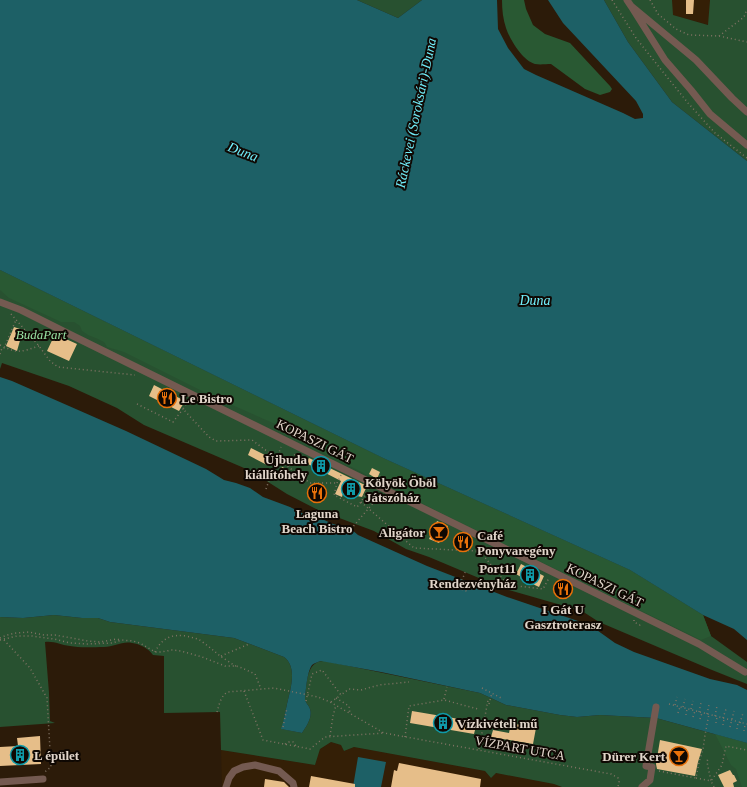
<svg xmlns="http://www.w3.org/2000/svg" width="747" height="787" viewBox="0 0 747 787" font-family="Georgia,serif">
  <rect width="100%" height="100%" fill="#2c1b09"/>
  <!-- built -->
  <path fill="#341f06" d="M672 0H710L709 25 672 15Z
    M331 742 341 745 344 751 354 747 485 771 491 778 496 773 554 784 562 787H222L221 750 315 765 320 749Z"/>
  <!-- green -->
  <path fill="#285130" d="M357 0H422L398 18Z
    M604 0H672L673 15 708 25 710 0H747V161L672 102 628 42Z
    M0 270 383 458 630 570 703 615 711 636 747 662V684L712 670 599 622 582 611 505 589 429 557 406 549 374 531 318 510 287 494 251 471 144 425 117 408 69 386 2 363 0 369Z
    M54 615 82 618H98L110 622 234 638 284 657C298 667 290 691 287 704 285 712 284 721 282 729L302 733C306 727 313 717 310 709 309 705 305 703 305 698 307 684 306 660 325 661L480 693 506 705 560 715 577 717 600 715 656 718 747 743V787H562L554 784 496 773 491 778 485 771 354 747 344 751 341 745 331 742 320 749 315 765 221 750 220 712 164 713V656L153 655C148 648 140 644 132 643 122 641 114 647 104 647 94 647 79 648 70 646 60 645 55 641 45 642L49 693 50 721 55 723 0 727V617L23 618Z"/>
  <!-- forest -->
  <path fill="#295933" d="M502 0H524L526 9 533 25 545 34 570 43 610 86 612 89 610 92 600 95 585 89 551 64C546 64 540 65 535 64 523 61 510 40 506 28 503 19 502 10 502 0Z
    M0 270 383 458 630 570 703 615 711 636 701 640 439 512 311 446 300 434 282 427 214 397 124 352 107 347 104 342 98 339 88 335 82 331 80 326 74 322H61L9 298 0 290Z
    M715 734 747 743V787H742L736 769 731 765Z"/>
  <!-- water -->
  <path fill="#1d6066" d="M0 0H357L398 18 422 0H497L498 29 508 48 524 69 536 75 623 113 635 119 643 118V114L636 101 563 23 548 0H604L628 42 672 102 747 161V640L734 629 703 615 630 570 383 458 0 270Z
    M0 377 12 381 126 431 206 469 224 480 236 483 250 488 263 497 290 507 304 514 322 519 333 524 351 529 358 535 427 566 507 597 578 621 594 628 615 643 634 652 710 679 737 685 747 690V743L656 718 600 715 577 717 560 715 506 705 480 693 381 672 321 661C318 662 314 663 312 665 307 672 306 689 305 698 305 703 309 705 310 709 313 717 306 727 302 733L281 729C284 721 285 712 287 704 290 691 298 667 284 657L234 638 110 622 98 618H82L54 615 23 618 0 617Z
    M358 757 386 762 381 787H353Z"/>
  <!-- building -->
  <path fill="#e6be89" d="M686 0H694L693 14H686Z
    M14 327 23 330 17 351 6 346Z
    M55 334 77 344 69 361 47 351Z
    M154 385 185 401 179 411 149 396Z
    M251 448 271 458 267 465 248 455Z
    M309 458 367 486 362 497 343 493 342 497 335 494 341 481 306 463Z
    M282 467 289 470 285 480 278 477Z
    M372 468 380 472 377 479 369 474Z
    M315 485 324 489 319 501 310 497Z
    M437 521 448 526 439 543 429 539Z
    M458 533 472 540 467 550 453 543Z
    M521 564 544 576 539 587 520 578 521 577 516 574Z
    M560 581 567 585 563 592 556 588Z
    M412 711 477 722 474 734 410 723Z
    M511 723 536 728 533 744 491 737 493 730 509 733Z
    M40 736 41 764 0 766V747L18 746 17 738Z
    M660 740 702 749 698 762 695 776 657 769 656 764Z
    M399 763 481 779 480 787H391L394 770 397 771Z
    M730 770 733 775H734L737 781 733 783 734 787H724L718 775Z
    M311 776 355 784V787H309Z
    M265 779 284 782 289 787H264Z"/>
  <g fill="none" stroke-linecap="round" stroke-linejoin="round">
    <!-- path -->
    <path stroke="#827465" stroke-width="1.5" stroke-dasharray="1 3" stroke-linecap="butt" d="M612 0 636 38 659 67 688 103 715 133 747 158
      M650 0 658 14 676 29 689 35 719 36 747 42
      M719 36 744 17 747 9
      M11 314 39 346 50 361 58 367 135 375
      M0 345C18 354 21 352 39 346
      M0 354 2 348H4L16 320
      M188 401 183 409 209 437 216 441 252 440 310 483H337
      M137 404 173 422 183 409
      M289 466 295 454
      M341 475 337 483 334 495 357 507 361 502 368 489
      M378 479 380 475
      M266 489 281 447
      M361 502 414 548 476 551 483 555 505 582 509 585 543 589 549 578
      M351 529 380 495
      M458 588 469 592
      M459 588 466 570
      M634 620V622L640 625 643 624
      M0 638 7 635 16 633 29 632 44 635H55L88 641 100 642 117 639 120 640
      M0 640 17 636H32L46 638 54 639 70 643 87 644 112 643 122 640 133 641 140 643 155 652H161L172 650 181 651 202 657 225 666H236L242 668 255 674 261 689
      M4 640 30 668 47 698 51 767 46 771 45 772
      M155 652C162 638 171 634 186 636 190 637 194 638 198 639 206 644 213 650 220 656 225 659 230 663 236 666
      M221 656 249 644
      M482 688 503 699
      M244 691 263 740 310 749 325 737 384 733
      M336 698 349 706 350 714
      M444 699 447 687
      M306 701 312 674 322 670 341 695 349 689 361 690 379 685 409 682
      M331 702 341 695
      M489 704 492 693
      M669 704 747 724
      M675 705 677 697
      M683 707 685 699
      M691 709 693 701
      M217 712C219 705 221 695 228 692L274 688 318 697 330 702 384 733 611 774 618 778 619 782 618 787
      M699 712 701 703
      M678 713 680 707
      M707 714 709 705
      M686 715 687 709
      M715 716 717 706
      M693 717 695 711
      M723 718 726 709
      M700 719 702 713
      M716 723 717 717
      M740 723 743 713
      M723 725 724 719
      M283 727 287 708
      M730 727 734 711
      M737 729 738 723
      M744 731 745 725
      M330 736 333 716 336 705
      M405 737 409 706 444 700 478 709
      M285 744 289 742H293L296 746
      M479 749 488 700
      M659 771 696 778 699 762 703 749 705 735 709 714
      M696 778 711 781 707 762 708 758
      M714 787 711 781 722 765 726 746 747 750"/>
    <!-- minor -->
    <path stroke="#745a51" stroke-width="7" d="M627 0 631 6 696 60 732 98 747 112
      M631 6 665 60 691 90 710 114 747 145
      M0 302 21 310 67 333 699 644 745 672
      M0 782 43 779
      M226 787 229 778 234 771 243 767 255 765 279 771 293 783 294 787
      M642 787 650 780 652 767 646 766 656 707"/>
  </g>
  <!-- icons -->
  <defs>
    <symbol id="restaurant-ring" viewBox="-11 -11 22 22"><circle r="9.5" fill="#0f0803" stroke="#e8710a" stroke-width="1.5"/><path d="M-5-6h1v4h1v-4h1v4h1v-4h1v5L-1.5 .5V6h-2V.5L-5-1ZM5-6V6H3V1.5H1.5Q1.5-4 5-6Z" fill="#e8710a"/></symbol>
    <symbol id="building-ring" viewBox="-11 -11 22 22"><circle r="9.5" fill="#0f0803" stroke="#0f9aa8" stroke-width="1.5"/><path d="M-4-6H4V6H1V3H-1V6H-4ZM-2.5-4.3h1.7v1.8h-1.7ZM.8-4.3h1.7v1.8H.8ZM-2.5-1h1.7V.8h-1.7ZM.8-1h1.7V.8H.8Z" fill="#0f9aa8"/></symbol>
    <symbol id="bar-ring" viewBox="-11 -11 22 22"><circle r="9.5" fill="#0f0803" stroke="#e8710a" stroke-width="1.5"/><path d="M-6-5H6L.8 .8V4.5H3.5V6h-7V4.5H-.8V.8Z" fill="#e8710a"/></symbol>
  </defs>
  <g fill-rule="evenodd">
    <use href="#restaurant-ring" x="156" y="387" width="22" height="22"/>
    <use href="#building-ring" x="310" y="455" width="22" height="22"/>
    <use href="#building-ring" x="340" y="478" width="22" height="22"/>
    <use href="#restaurant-ring" x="306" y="482" width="22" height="22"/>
    <use href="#bar-ring" x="428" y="521" width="22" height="22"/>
    <use href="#restaurant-ring" x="452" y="531" width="22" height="22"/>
    <use href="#building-ring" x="519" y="564" width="22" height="22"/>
    <use href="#restaurant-ring" x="552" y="578" width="22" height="22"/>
    <use href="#building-ring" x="432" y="712" width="22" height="22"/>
    <use href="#building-ring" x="9" y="744" width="22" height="22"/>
    <use href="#bar-ring" x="668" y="745" width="22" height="22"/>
  </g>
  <g text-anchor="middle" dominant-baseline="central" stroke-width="4" stroke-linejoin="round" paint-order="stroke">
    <!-- park labels -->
    <g font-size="13" font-style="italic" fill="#98e1a3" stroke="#0f0803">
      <text x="41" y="334">BudaPart</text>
    </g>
    <!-- poi labels -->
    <g font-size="13" font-weight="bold" fill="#e1d5ca" stroke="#0f0803" text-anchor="start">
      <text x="181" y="398">Le Bistro</text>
      <text x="307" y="459" text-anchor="end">Újbuda<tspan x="307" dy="15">kiállítóhely</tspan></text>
      <text x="365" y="482">Kölyök Öböl<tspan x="365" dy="15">Játszóház</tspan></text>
      <text x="317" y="513" text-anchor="middle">Laguna<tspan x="317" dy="15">Beach Bistro</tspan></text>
      <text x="425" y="532" text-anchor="end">Aligátor</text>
      <text x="477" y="535">Café<tspan x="477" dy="15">Ponyvaregény</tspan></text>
      <text x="516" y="568" text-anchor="end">Port11<tspan x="516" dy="15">Rendezvényház</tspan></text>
      <text x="563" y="609" text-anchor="middle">I Gát U<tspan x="563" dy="15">Gasztroterasz</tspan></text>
      <text x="457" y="723">Vízkivételi mű</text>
      <text x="34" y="755">L épület</text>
      <text x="665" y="756" text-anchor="end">Dürer Kert</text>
    </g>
    <!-- street labels -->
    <g font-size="13" fill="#e1d5ca" stroke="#0f0803">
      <text transform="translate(315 441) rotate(26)">KOPASZI GÁT</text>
      <text transform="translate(605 585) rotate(26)">KOPASZI GÁT</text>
      <text transform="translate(520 748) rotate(10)">VÍZPART UTCA</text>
    </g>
    <!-- water labels -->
    <g font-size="14" font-style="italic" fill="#71eefa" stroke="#0f0803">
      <text transform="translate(416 113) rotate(-78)">Ráckevei (Soroksári)-Duna</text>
      <text transform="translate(243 152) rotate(21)">Duna</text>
      <text x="535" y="300">Duna</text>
    </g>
  </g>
</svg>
